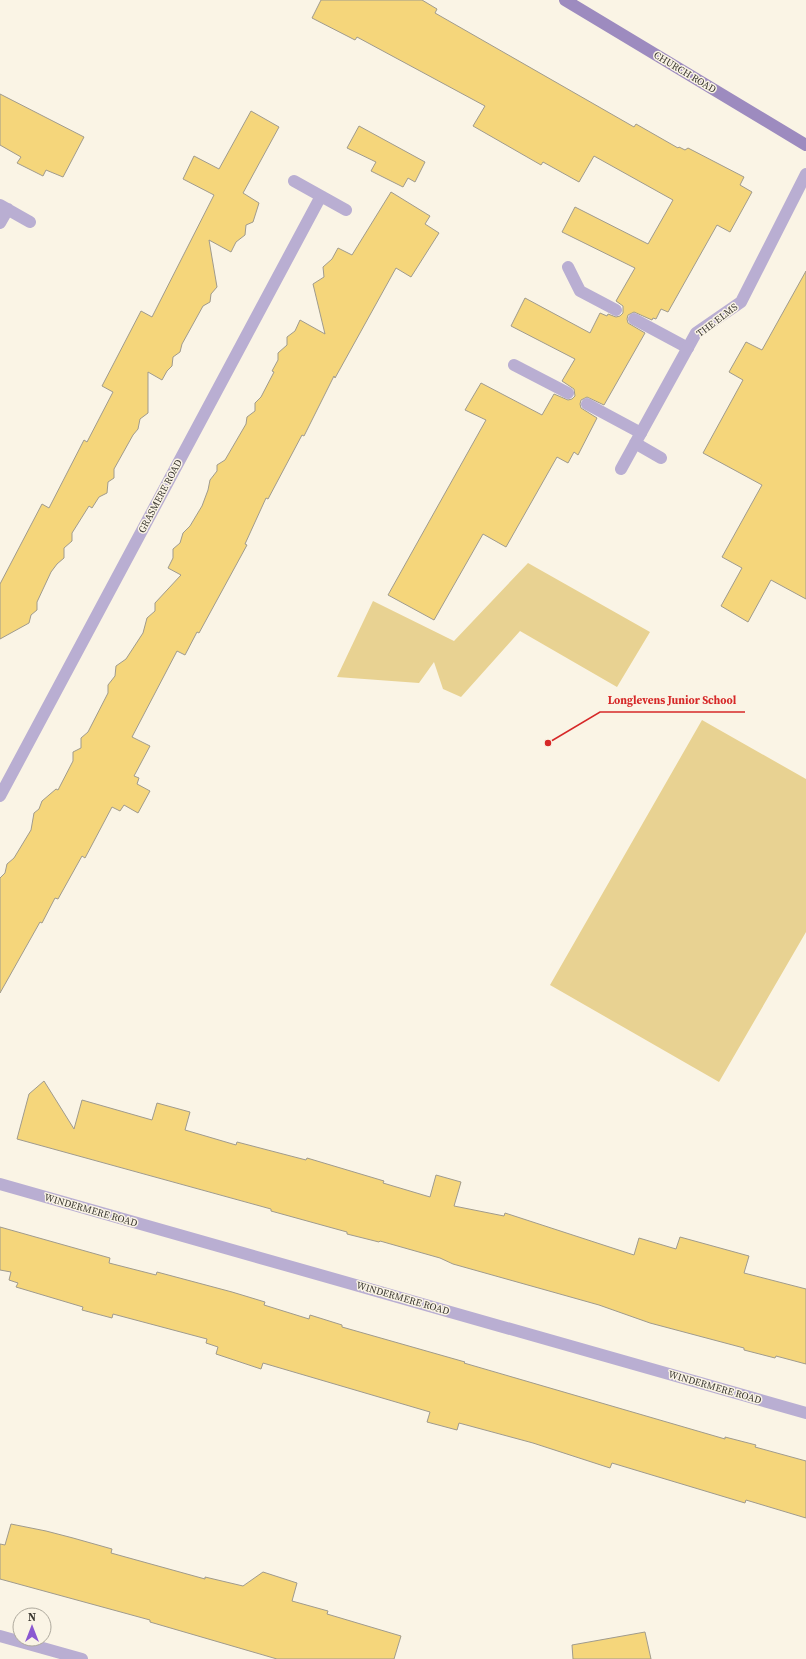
<svg xmlns="http://www.w3.org/2000/svg" width="806" height="1659" viewBox="0 0 806 1659" font-family="'Source Serif 4',serif">
  <rect width="100%" height="100%" fill="#faf4e5"/>
  <!-- green -->
  <path fill="#e8d292" d="M528 563 650 632 617 687 520 631 461 697 443 689 434 662 419 683 337 677 373 601 454 641Z
    M702 720 806 779V932L719 1082 550 985Z"/>
  <!-- building -->
  <path fill="#f5d67b" stroke="#a09b8d" d="M321 0H422L437 9 435 13 634 127 636 124 678 148 679 147 685 150 688 148 744 177 740 185 752 192 730 232 717 225 668 312 661 309 656 319 653 318 652 320 634 312 628 315 627 319 628 323 645 333 604 405 587 397 581 400 580 404 581 408 597 418 578 455 574 452 568 463 557 457 506 547 483 534 434 620 388 595 486 420 465 410 481 383 542 415 554 394 568 400 572 399 575 396 574 389 562 381 575 359 511 326 525 298 590 333 600 313 607 316 608 314 616 317 620 316 623 313V306L616 301 635 268 562 232 575 207 648 244 673 200 594 156 579 182 543 162 541 165 473 126 485 106 357 37 355 40 312 18Z
    M0 94 84 137 63 177 46 170 43 176 17 163 21 157 0 145Z
    M251 111 279 127 243 193 259 203 253 222 246 225 245 235 236 242 231 252 209 240 217 287 211 294 210 302 203 306 182 344 180 352 173 357 172 366 167 371 162 380 148 372V413L140 419 138 429 133 435 114 469V478L108 482 107 493 99 497 92 508 89 506 72 533V541L64 548V558L57 564 51 572 37 602V610L31 615 29 623 0 639V584L42 504 49 508 84 440 87 442 113 392 102 386 141 311 152 317 214 195 183 179 194 156 219 169Z
    M359 126 425 162 415 182 408 178 403 187 371 171 376 162 347 148Z
    M391 192 430 216 425 224 439 233 411 277 396 268 335 378 334 376 304 436 302 435 268 499 266 498 245 544 247 545 199 633 197 632 185 655 177 651 132 737 150 746 134 776 139 778 137 784 150 791 138 813 124 805 120 811 112 807 85 858 82 856 58 899 55 898 42 923 40 922 0 993V878L5 873 7 864 14 858 31 830 34 813 39 809 42 801 56 789 58 790 73 761V752L81 748V738L88 732 108 693V685L115 676 116 666 126 659 143 633 147 618 155 611V603L181 575 168 568 173 558V549L180 543 183 533 190 526 202 506 208 490 210 480 217 471V465L225 460 246 424 247 417 255 411V403L261 397 274 372 272 371 278 360V353L287 345V337L295 331 300 320 325 334 313 284 324 277 323 267 332 259 338 248 352 255Z
    M806 271V599L771 580 748 622 721 606 742 568 722 557 762 485 703 453 743 380 729 372 746 342 762 350Z
    M44 1081 74 1129 82 1100 152 1120 157 1103 190 1112 185 1130 236 1145 237 1142 306 1160 307 1158 384 1181 383 1183 430 1197 436 1175 461 1182 454 1206 504 1216 505 1213 634 1255 639 1238 676 1249 680 1237 749 1256 744 1273 806 1289V1364L776 1356 775 1358 744 1350V1348L650 1323 599 1305 453 1264 440 1258 380 1241 379 1242 347 1234V1232L271 1211V1209L17 1139 29 1094Z
    M0 1227 110 1258 109 1263 156 1275 157 1272 232 1292 265 1302 264 1305 309 1319 310 1315 342 1325V1327L465 1362 464 1363 725 1439V1437L756 1445 755 1447 806 1461V1518L746 1500 745 1503 612 1463 610 1468 533 1443 459 1423 457 1430 427 1422 430 1412 263 1363 261 1369 216 1354 218 1347 206 1343 207 1339 113 1314 112 1318 82 1310 83 1307 16 1287 18 1283 9 1280 11 1272 0 1270Z
    M11 1524 46 1531 73 1538 112 1549 111 1553 205 1579V1577L243 1586 263 1572 297 1583 292 1601 328 1611 327 1614 401 1636 394 1659H277L150 1622V1620L0 1579V1544L5 1545Z
    M645 1632 651 1659H573L572 1645Z"/>
  <g fill="none" stroke-linecap="round" stroke-linejoin="round">
    <!-- lane -->
    <path stroke="#b9aed2" stroke-width="12" d="M568 267 580 291 616 310
      M634 319 688 348
      M514 365 568 393
      M587 404 641 433"/>
    <!-- street -->
    <path stroke="#b9aed2" stroke-width="12" d="M294 181 346 210
      M0 205 30 222
      M0 223 8 209
      M635 443 661 458
      M621 469 696 333 741 302 806 174
      M0 796 321 196
      M0 1184 806 1413
      M0 1636 82 1659"/>
    <!-- secondary -->
    <path stroke="#9d8bbf" stroke-width="12" d="M565 0 806 145"/>
  </g>
  <g text-anchor="middle" dominant-baseline="central" stroke-width="3" stroke-linejoin="round" paint-order="stroke">
    <!-- street labels -->
    <g font-size="10" fill="#3b3832" stroke="#faf4e5">
      <text transform="translate(685 72) rotate(31)">CHURCH ROAD</text>
      <text transform="translate(717 320) rotate(-37)">THE ELMS</text>
      <text transform="translate(160 496) rotate(-62)">GRASMERE ROAD</text>
      <text transform="translate(91 1210) rotate(16)">WINDERMERE ROAD</text>
      <text transform="translate(403 1298) rotate(16)">WINDERMERE ROAD</text>
      <text transform="translate(715 1387) rotate(16)">WINDERMERE ROAD</text>
    </g>
  </g>
  <!-- callouts -->
  <path fill="none" stroke="#d62828" stroke-width="1.5" d="M548 743L600 712H745"/>
  <circle fill="#d62828" stroke="#faf4e5" stroke-width="1.5" cx="548" cy="743" r="4"/>
  <g font-size="11" text-anchor="middle" font-weight="bold" fill="#d62828" stroke="#faf4e5" stroke-width="3" stroke-linejoin="round" paint-order="stroke">
    <text x="672" y="704">Longlevens Junior School</text>
  </g>
  <!-- north arrow -->
  <g transform="translate(32 1627)"><circle r="19" fill="#faf4e5" stroke="#aea99d"/>
  <path d="M0-3L7 15L0 10L-7 15Z" fill="#8b58d1"/>
  <text y="-6" font-size="11" font-weight="bold" text-anchor="middle" fill="#3b3832">N</text>
  </g>
</svg>
